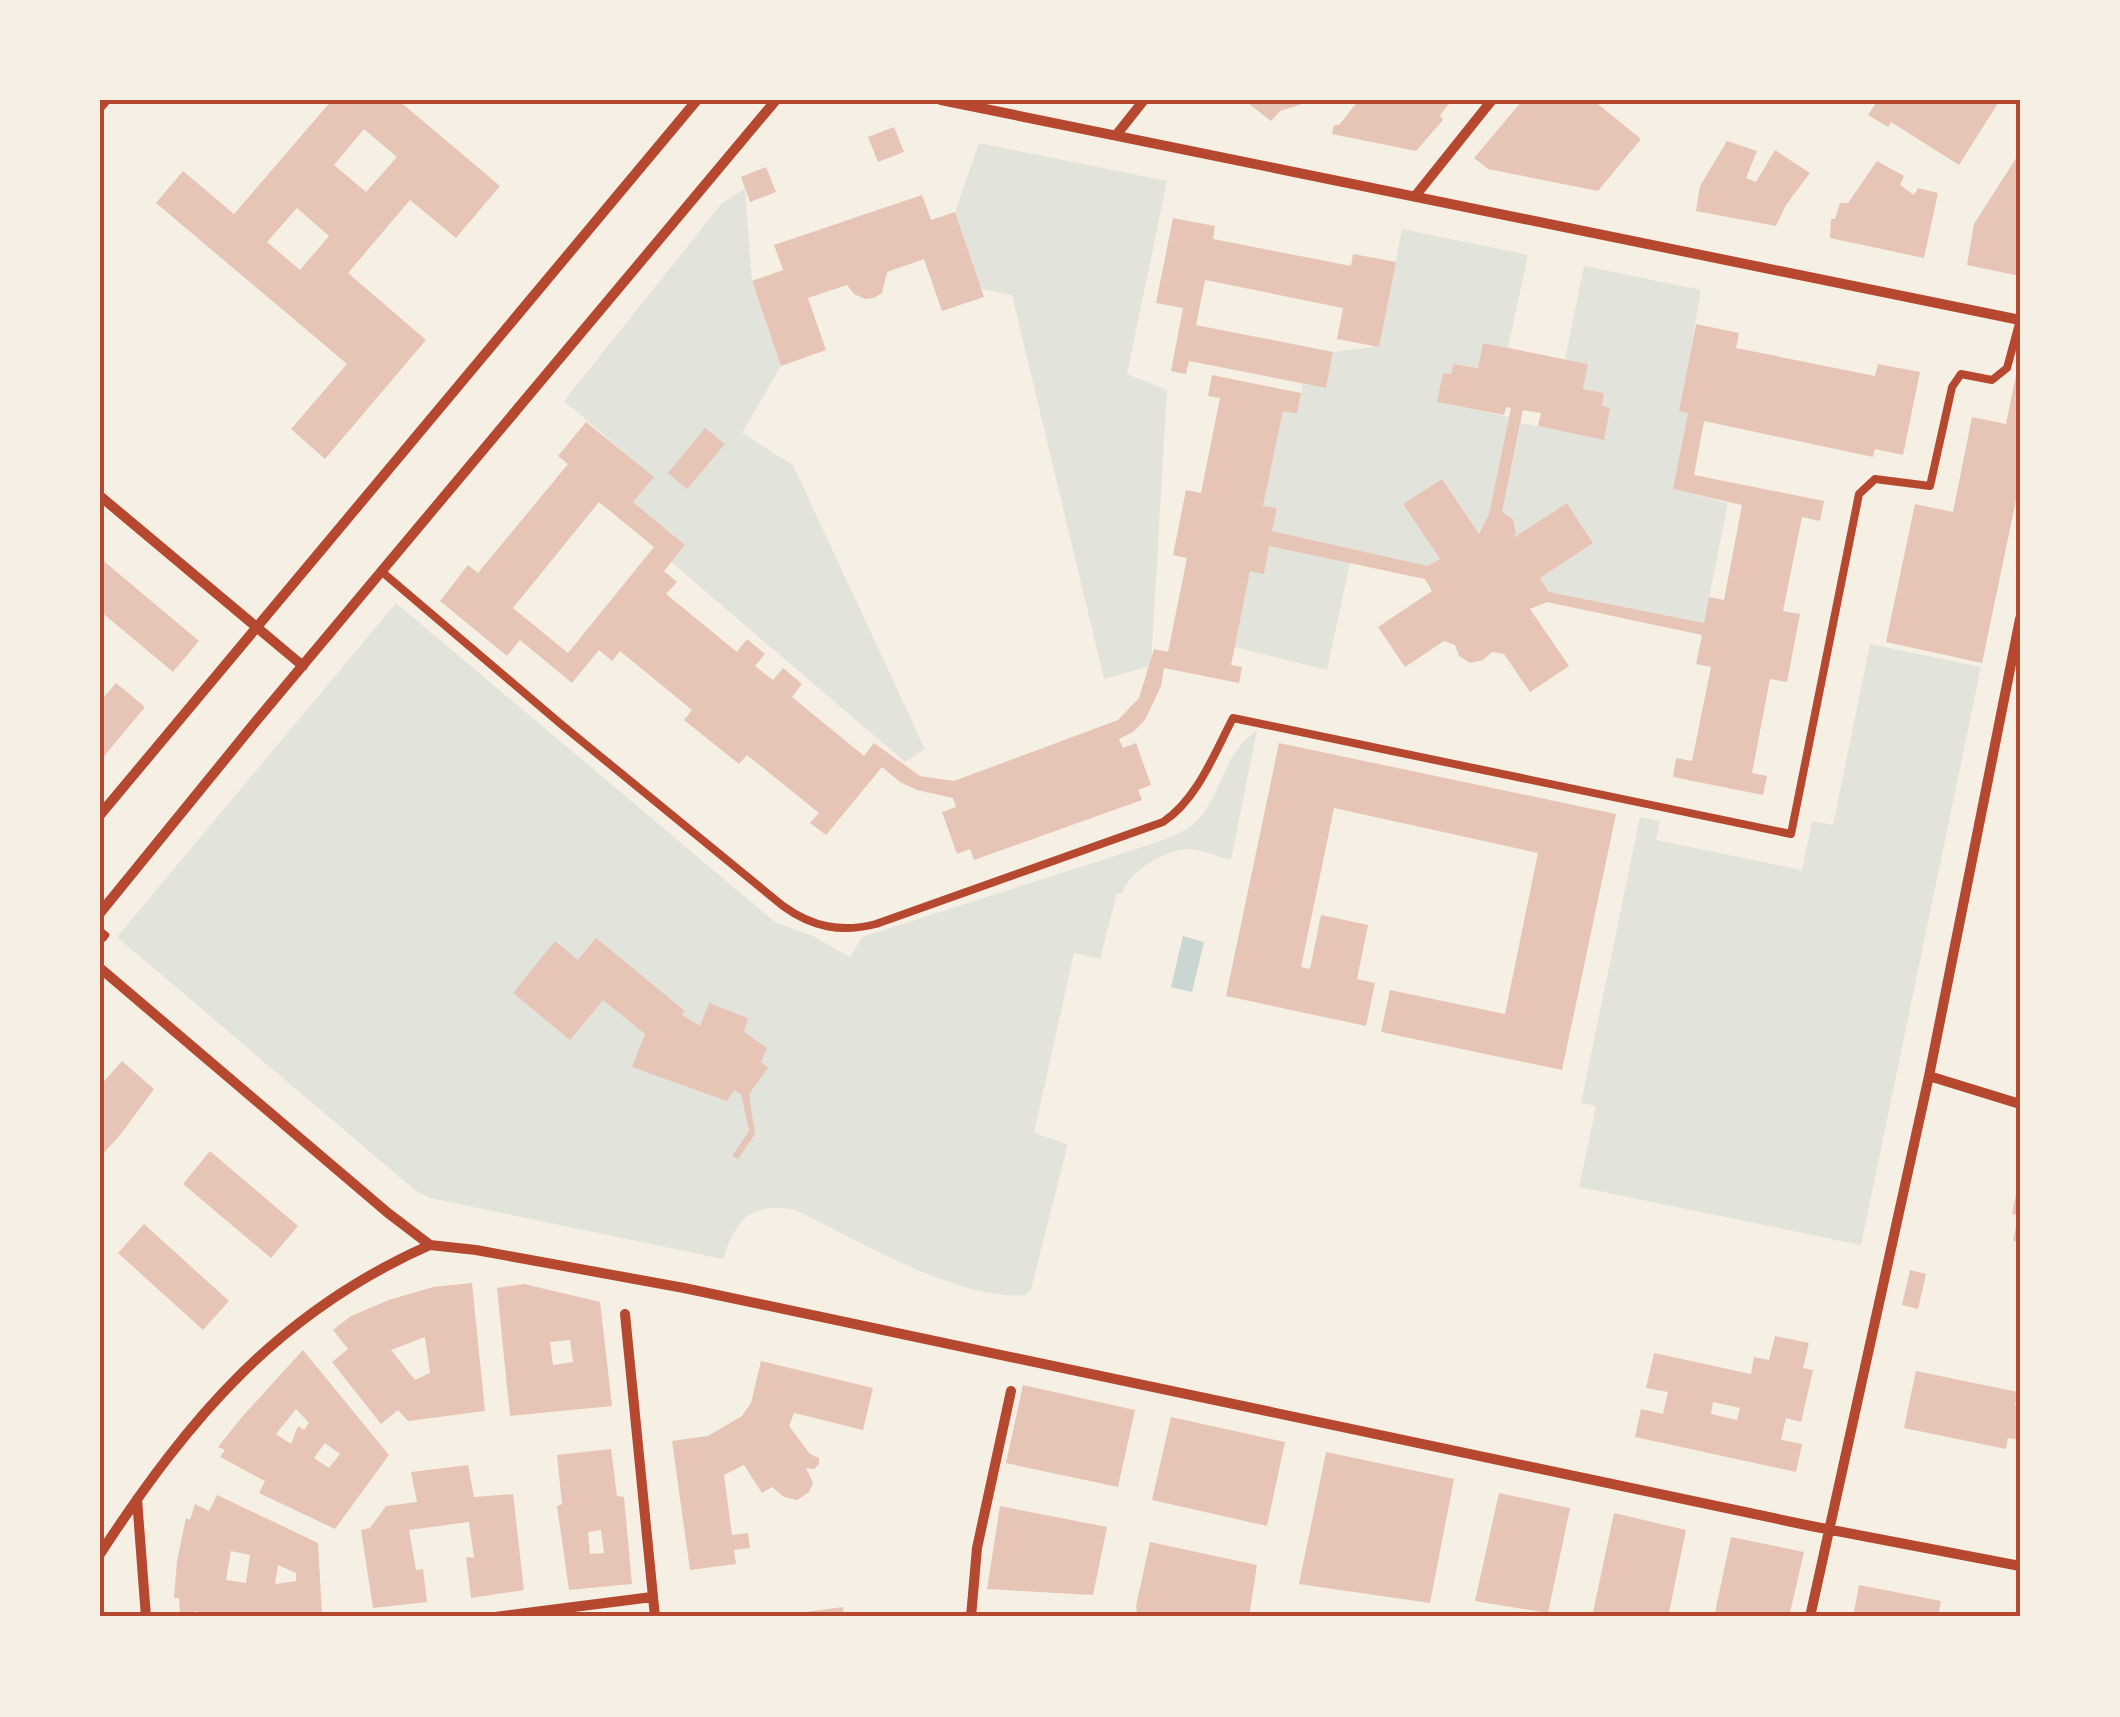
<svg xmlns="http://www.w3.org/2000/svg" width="2120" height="1717" viewBox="0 0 2120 1717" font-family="Bitter,serif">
  <rect width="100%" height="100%" fill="#f6efe4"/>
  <!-- green -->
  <path fill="#e2e4dc" d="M979 143 1167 181 1127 374 1167 390 1151 666 1104 679 1012 295 981 289 955 212Z
    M745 189 752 281 781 366 742 433 793 465 925 749 905 762 671 562 685 545 633 502 653 477 564 401 722 203Z
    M1402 229 1528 255 1508 348 1483 343 1478 368 1453 364 1451 374 1443 373 1438 402 1509 417 1489 514 1479 534 1442 479 1404 504 1440 559 1428 566 1272 531 1277 508 1263 506 1283 411 1297 414 1303 384 1326 388 1333 352 1379 346Z
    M1584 266 1701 290 1680 410 1688 413 1674 489 1728 503 1704 623 1549 592 1540 578 1593 542 1567 503 1513 538 1516 532 1513 519 1502 512 1521 423 1603 439 1610 408 1602 406 1604 393 1583 389 1587 364 1565 359Z
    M1269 546 1350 563 1327 670 1234 647 1250 571 1264 573Z
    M396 603 775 922 813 936 850 957 862 937 1161 841C1170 837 1182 833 1190 827 1222 801 1222 753 1257 730L1231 860C1218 857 1198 848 1185 849 1162 852 1128 872 1122 894L1117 893 1100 959 1074 953 1034 1133 1068 1144 1031 1289 1026 1295C958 1301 858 1240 795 1210 749 1202 737 1219 723 1259L430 1198 416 1191 117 937Z
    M1870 644 1981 667 1861 1245 1579 1187 1596 1106 1581 1103 1640 817 1660 821 1656 840 1802 870 1812 821 1833 825Z"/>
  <!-- water -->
  <path fill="#c9d6d2" d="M1183 936 1204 942 1192 992 1171 987Z"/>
  <!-- building -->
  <path fill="#e6c5b7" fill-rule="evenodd" d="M332 100H398L500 186 456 238 410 200 348 273 426 340 325 459 291 429 347 364 156 203 183 171 234 214ZM364 129 397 157 366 192 334 165ZM297 208 329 236 300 270 267 242Z
    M1244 100H1311V101L1280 111 1271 121Z
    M1359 100H1452L1440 115 1443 120 1416 151 1332 134 1334 125H1339Z
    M1523 100H1593L1641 139 1598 191 1488 169 1474 158Z
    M1878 100H2000L1959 165 1891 122 1888 127 1868 115Z
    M894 127 904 152 878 162 868 137Z
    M1727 141 1757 151 1746 178 1756 182 1775 150 1810 173 1786 205 1776 226 1696 211 1700 186Z
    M2020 152V276L1967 265 1974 224Z
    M1877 161 1904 176 1900 185 1914 195 1918 188 1938 193 1924 258 1830 238 1831 219H1835L1840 203H1848Z
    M766 167 776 192 750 202 741 177Z
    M922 195 931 220 955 212 984 297 942 311 924 259 887 272 882 293 874 298 865 299 854 294 847 285 808 298 826 350 781 366 752 281 783 270 774 245Z
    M1173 218 1215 226 1213 239 1351 266 1353 254 1396 262 1379 347 1337 339 1343 308 1205 280 1196 325 1333 352 1326 388 1189 361 1186 374 1171 371 1183 308 1156 303Z
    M1696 324 1739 333 1736 348 1875 376 1878 364 1920 372 1903 455 1875 449 1873 457 1704 421 1694 475 1824 501 1820 521 1802 517 1783 611 1800 614 1787 682 1770 679 1752 773 1767 776 1763 795 1673 777 1676 758 1692 761 1711 667 1696 664 1702 635 1547 602 1530 609 1569 666 1530 692 1504 654 1492 652 1483 660 1470 663 1459 656 1455 645 1444 641 1405 667 1378 627 1432 591 1425 579 1269 546 1264 574 1250 571 1231 665 1242 667 1239 683 1164 668 1161 686 1145 720 1133 732 1119 739 1123 748 1136 743 1151 785 1138 790 1142 800 974 860 970 849 957 854 942 812 956 807 953 798 917 790 900 782 882 767 826 835 810 823 819 813 747 755 739 764 684 720 692 710 620 651 612 661 599 650 572 683 520 640 507 656 440 601 468 565 478 573 568 464 558 456 586 422 654 477 633 502 685 545 664 571 677 582 666 594 737 652 747 639 765 654 755 666 773 680 783 668 802 684 792 697 864 756 874 743 920 776 954 781 1118 720 1139 698 1154 649 1168 652 1187 558 1173 555 1186 490 1201 493 1220 398 1208 396 1212 375 1301 393 1297 414 1283 411 1263 506 1277 508 1272 531 1428 566 1440 559 1403 504 1442 479 1479 534 1489 514 1511 408 1506 407 1504 415 1437 402 1443 373 1451 374 1453 364 1478 368 1483 343 1588 364 1583 389 1604 393 1602 406 1610 408 1604 440 1538 426 1541 413 1523 410 1502 512 1513 519 1516 533 1513 538 1567 503 1593 543 1540 578 1549 592 1704 623 1709 597 1724 600 1742 505 1673 489 1688 413 1679 411ZM599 502 654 547 568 653 513 608Z
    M2018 365 2020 481 1982 663 1886 642 1915 504 1953 512 1972 417 2006 424Z
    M705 428 725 444 687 489 668 473Z
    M100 558 199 641 173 672 100 611Z
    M116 683 145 707 100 761V702Z
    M1279 743 1616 814 1562 1070 1381 1032 1390 990 1505 1014 1538 853 1334 808 1301 967 1310 969 1321 915 1368 925 1357 979 1375 983 1366 1026 1226 996Z
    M596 938 685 1011 682 1015 700 1026 709 1003 748 1018 744 1032 767 1048 761 1062 768 1068 749 1094 755 1134 738 1159 732 1156 749 1131 741 1094 734 1090 727 1101 632 1067 645 1034 603 1000 570 1040 513 993 555 941 578 960Z
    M122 1061 154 1089 121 1134 100 1157V1086Z
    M210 1151 298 1226 271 1258 183 1184Z
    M2018 1183H2020V1242L2013 1241 2018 1215 2012 1214Z
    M144 1224 229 1301 203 1330 118 1253Z
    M1910 1270 1926 1274 1918 1309 1902 1305Z
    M472 1283 485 1411 408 1421 398 1410 381 1424 332 1362 348 1349 333 1330 351 1316 389 1300 433 1287ZM425 1337 430 1373 415 1380 391 1350Z
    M524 1284 600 1302 612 1406 510 1416 497 1288ZM570 1340 573 1362 553 1365 550 1342Z
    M1775 1336 1809 1343 1803 1368 1813 1370 1801 1422 1786 1418 1781 1440 1802 1444 1796 1472 1635 1437 1641 1409 1663 1414 1668 1392 1646 1388 1654 1353 1751 1374 1754 1357 1769 1360ZM1713 1402 1740 1408 1737 1420 1711 1414Z
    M303 1350 389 1455 335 1529 259 1493 265 1481 220 1457 225 1450 218 1447 241 1418ZM296 1409 309 1423 304 1430 298 1426 291 1444 276 1434ZM325 1443 340 1454 329 1468 314 1458Z
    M761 1361 873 1388 863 1430 794 1413 789 1426 810 1454 819 1458V1464L814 1469 806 1468 813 1483 809 1492 797 1500 784 1497 772 1487 762 1493 744 1465 724 1475 732 1535 748 1533 750 1548 734 1550 736 1564 690 1570 672 1441 708 1436 742 1416 751 1403Z
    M1916 1371 2018 1392 2015 1405 2020 1406V1440L2008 1438 2006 1449 1904 1428Z
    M1023 1385 1135 1410 1118 1487 1006 1463Z
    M1171 1417 1285 1442 1267 1526 1152 1500Z
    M611 1449 617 1496 624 1497 632 1584 569 1590 557 1506 562 1504 557 1455ZM601 1530 604 1553 590 1554 588 1532Z
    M1326 1452 1454 1479 1430 1603 1299 1584Z
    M468 1465 474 1497 513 1494 524 1590 471 1598 466 1557 474 1558 469 1522 409 1530 416 1570 423 1569 427 1602 373 1608 361 1530 370 1528 386 1506 417 1502 411 1472Z
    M1499 1493 1570 1508 1548 1613 1475 1601Z
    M217 1495 318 1543 322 1614 295 1617H199L198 1611 180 1614 179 1598H174L177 1561 186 1518 190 1520 195 1504 209 1511ZM231 1551 250 1555 246 1583 226 1580ZM278 1565 296 1573V1581L275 1584Z
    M1000 1506 1107 1527 1093 1595 987 1589Z
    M1614 1513 1686 1530 1668 1617H1592Z
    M1731 1537 1804 1552 1789 1617H1714Z
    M1150 1542 1257 1565 1249 1617H1138L1136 1606Z
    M1859 1585 1941 1601 1938 1617H1853Z
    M843 1607 844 1617H783V1615Z"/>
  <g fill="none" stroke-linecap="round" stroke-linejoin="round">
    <!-- path -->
    <path stroke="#b5482f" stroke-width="5" d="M102 931 107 935 104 939"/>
    <!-- service -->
    <path stroke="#b5482f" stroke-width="8" d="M381 571 562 725 783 906C812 927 841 933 876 924L1163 822C1197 800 1215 752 1233 718L1791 834 1859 494 1875 479 1930 486 1952 387 1961 374 1992 380 2007 368 2020 320"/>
    <!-- minor -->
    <path stroke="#b5482f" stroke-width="10" d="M941 100 2020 320
      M100 107 106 100
      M1117 134 1144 100
      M1416 195 1492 100
      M100 496 303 666
      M100 815 697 100
      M100 913 257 720 776 100
      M100 968 388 1213 430 1245 476 1250 684 1288 1811 1526 2020 1566
      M1929 1076 2020 1104
      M625 1314 655 1617
      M137 1499 146 1617
      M100 1554C189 1418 278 1312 430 1245
      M495 1617 652 1597
      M971 1617 977 1548 1011 1391
      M1810 1617 1929 1076 2020 619"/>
  </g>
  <!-- border -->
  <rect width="2120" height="1717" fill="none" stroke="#f6efe4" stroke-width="205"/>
  <rect x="102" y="102" width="1916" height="1512" fill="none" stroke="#b5482f" stroke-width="4"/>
</svg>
